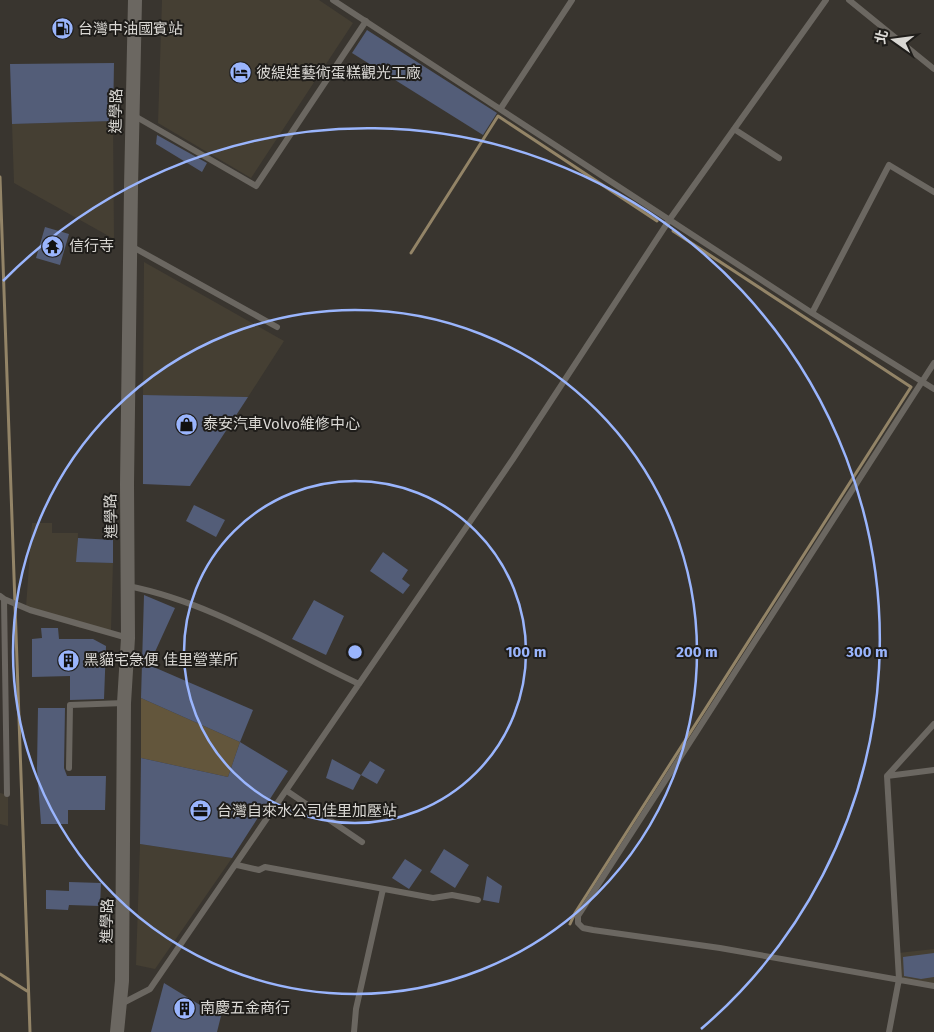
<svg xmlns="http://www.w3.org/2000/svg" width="934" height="1032" viewBox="0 0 934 1032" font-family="'Fira Sans','Noto Sans TC',sans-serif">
  <rect width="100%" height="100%" fill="#39352f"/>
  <!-- built -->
  <path fill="#453f33" d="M162 0H319L353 23 251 178 158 123Z
    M113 121 114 239 14 183 12 124Z
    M144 262 284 341 248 397 143 395Z
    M32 523H52V533H78L77 562 113 563 111 630 80 628 26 607Z
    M0 793 8 795V826L0 824Z
    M140 844 232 858 155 969 136 965Z
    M934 949V986L899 980 898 953Z"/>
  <!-- green -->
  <path fill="#63563c" d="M141 698 240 742 228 777 141 758Z"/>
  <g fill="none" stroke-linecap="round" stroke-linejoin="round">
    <!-- stream -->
    <path stroke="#938467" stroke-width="3" d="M0 177 30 1032
      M411 253 498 116 657 221
      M570 924 575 913 911 387 673 231
      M0 974 27 991"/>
  </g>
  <!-- building -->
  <path fill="#535d78" d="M367 30 497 113 483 135 352 53Z
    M114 63 113 121 12 124 10 64Z
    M157 135 207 163 202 172 156 144Z
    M45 227 69 234 60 265 36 258Z
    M143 395 248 397 190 486 143 484Z
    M194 505 225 520 216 537 186 521Z
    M78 538 113 540V563L76 562Z
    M383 552 408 570 402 579 410 585 403 594 370 571Z
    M144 595 175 608 149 665 253 710 240 742 141 698Z
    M314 600 344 616 326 655 292 639Z
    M41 628H58L59 639H93L106 646 104 699 70 700V676L32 677V639L42 638Z
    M38 708H65L64 768 67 776H106L105 810H68V824H41L37 768Z
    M240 742 288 771 232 858 140 844 141 758 228 777Z
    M332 759 361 775 353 790 326 778Z
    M370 761 385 770 377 784 361 775Z
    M444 849 469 865 455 888 430 872Z
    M405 859 422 870 409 889 392 878Z
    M487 876 502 886 499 903 483 900Z
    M69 882 101 883 100 906 69 905 68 910 46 909V890L69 891Z
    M934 953V977L921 979 904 976 903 957Z
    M164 983 200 1005 222 1012 217 1032H151Z"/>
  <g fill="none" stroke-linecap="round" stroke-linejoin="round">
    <!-- service -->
    <path stroke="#6b6761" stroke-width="6" d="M333 0 812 313 934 389
      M849 0 934 69
      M501 108 572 0
      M133 115 256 186 366 21
      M734 129 779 158
      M131 246 277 327
      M812 313 889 165 934 192
      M934 363 578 916V923L583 928 593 930 720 948 934 986
      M128 586C210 602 284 649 359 684
      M0 596 4 599 7 794
      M4 599 30 610 128 638
      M69 768 70 705 124 703
      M887 776 934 770
      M287 791 362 842
      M237 865 259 870 265 867 433 898 452 895 478 900
      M121 1004 150 989 513 459 670 219 826 0
      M354 1032 356 1009 383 889
      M889 1032 899 979 887 776 934 724"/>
    <!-- secondary -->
    <path stroke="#6b6761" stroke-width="14" d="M117 1032 122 981 124 703 128 638 127 484 131 187 135 0"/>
  </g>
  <!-- distance rings -->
  <g fill="none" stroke="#9ab5fd" stroke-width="2.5">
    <circle cx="355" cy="652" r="171"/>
    <circle cx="355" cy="652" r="342"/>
    <path d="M3 281A512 512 0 1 1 701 1029"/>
  </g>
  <!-- icons -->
  <defs>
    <symbol id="fuel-disc" viewBox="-11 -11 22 22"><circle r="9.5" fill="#9ab5fd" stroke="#1f1d1a"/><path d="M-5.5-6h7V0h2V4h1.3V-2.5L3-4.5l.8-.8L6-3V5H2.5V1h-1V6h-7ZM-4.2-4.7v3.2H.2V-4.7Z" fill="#111"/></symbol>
    <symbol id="hotel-disc" viewBox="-11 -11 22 22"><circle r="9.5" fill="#9ab5fd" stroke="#1f1d1a"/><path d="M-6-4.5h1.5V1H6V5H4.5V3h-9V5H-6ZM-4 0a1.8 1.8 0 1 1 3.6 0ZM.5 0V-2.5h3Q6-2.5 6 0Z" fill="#111"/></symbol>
    <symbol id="temple-disc" viewBox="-11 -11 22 22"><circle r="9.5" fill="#9ab5fd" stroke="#1f1d1a"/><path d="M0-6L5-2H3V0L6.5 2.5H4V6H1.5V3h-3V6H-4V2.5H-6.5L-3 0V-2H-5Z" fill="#111"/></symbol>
    <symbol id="shop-disc" viewBox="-11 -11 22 22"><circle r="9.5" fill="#9ab5fd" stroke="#1f1d1a"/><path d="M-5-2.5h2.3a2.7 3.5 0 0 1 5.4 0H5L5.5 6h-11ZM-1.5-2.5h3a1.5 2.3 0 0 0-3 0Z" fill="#111"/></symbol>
    <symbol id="building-disc" viewBox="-11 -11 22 22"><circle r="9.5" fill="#9ab5fd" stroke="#1f1d1a"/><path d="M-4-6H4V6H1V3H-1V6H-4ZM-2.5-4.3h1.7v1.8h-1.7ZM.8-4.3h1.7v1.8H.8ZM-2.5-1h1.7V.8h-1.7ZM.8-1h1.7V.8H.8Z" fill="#111"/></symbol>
    <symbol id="office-disc" viewBox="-11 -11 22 22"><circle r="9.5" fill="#9ab5fd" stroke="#1f1d1a"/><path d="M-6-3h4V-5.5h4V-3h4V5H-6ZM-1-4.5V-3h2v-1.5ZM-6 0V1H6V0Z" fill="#111"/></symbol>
  </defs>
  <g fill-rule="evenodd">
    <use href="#fuel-disc" x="50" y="16" width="25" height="25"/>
    <use href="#hotel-disc" x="228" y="60" width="25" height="25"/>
    <use href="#temple-disc" x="40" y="234" width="25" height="25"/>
    <use href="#shop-disc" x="174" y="412" width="25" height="25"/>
    <use href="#building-disc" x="56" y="648" width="25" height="25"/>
    <use href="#office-disc" x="188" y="798" width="25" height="25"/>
    <use href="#building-disc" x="172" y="996" width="25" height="25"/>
  </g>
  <g text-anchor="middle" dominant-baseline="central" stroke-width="4" stroke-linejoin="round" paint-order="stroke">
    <!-- poi labels -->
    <g font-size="15" fill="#dad8d4" stroke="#1f1d1a" text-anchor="start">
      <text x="78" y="29">台灣中油國賓站</text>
      <text x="256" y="73">彼緹娃藝術蛋糕觀光工廠</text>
      <text x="69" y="246">信行寺</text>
      <text x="203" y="424">泰安汽車Volvo維修中心</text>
      <text x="84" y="660">黑貓宅急便 佳里營業所</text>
      <text x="217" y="811">台灣自來水公司佳里加壓站</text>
      <text x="200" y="1008">南慶五金商行</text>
    </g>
    <!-- street labels -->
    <g font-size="15" fill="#dad8d4" stroke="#1f1d1a">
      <text transform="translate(116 111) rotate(-89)">進學路</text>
      <text transform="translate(111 516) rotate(-91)">進學路</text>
      <text transform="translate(107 921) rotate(-89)">進學路</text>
    </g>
  </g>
  <circle cx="355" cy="652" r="8" fill="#9ab5fd" stroke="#1f1d1a" stroke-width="2.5"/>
  <g font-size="15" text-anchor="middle" font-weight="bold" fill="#9ab5fd" stroke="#1f1d1a" stroke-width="4" stroke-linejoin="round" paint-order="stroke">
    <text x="526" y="657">100 m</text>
    <text x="697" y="657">200 m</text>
    <text x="867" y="657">300 m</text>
  </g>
  <!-- north arrow -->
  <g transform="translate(894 40) rotate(284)" stroke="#1f1d1a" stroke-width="4" paint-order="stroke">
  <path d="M0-4L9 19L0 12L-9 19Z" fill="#dad8d4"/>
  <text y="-8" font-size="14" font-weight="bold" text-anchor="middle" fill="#dad8d4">北</text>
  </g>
</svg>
